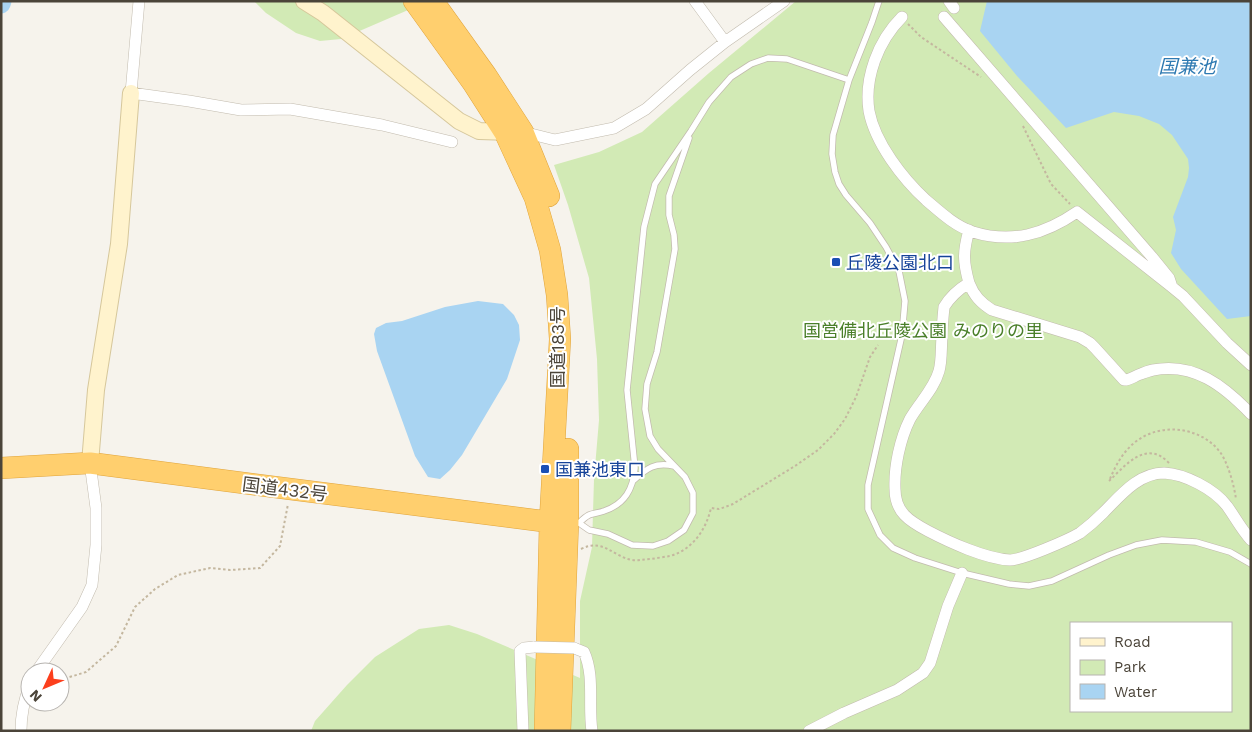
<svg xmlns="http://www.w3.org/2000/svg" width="1252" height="732" viewBox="0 0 1252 732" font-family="'Work Sans','Noto Sans JP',sans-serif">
  <rect width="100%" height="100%" fill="#f6f3ec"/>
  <!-- green -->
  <path fill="#d2eab5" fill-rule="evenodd" d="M254 1H429L341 39 320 41 296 33 266 13Z
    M796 1H1251V731H311L315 721 347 685 375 657 419 629 449 625 477 634 580 678V601L592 547 594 479 599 420 597 359 589 278 568 205 554 165 599 152 642 132 709 73ZM1071 623H1231V711H1071Z"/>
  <!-- water -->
  <path fill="#a9d4f2" d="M987 1H1251V316L1227 319 1181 269 1171 253 1176 230 1173 217 1188 177 1189 168 1188 159 1172 135 1159 124 1139 116 1114 112 1066 128 1017 76 980 31Z
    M478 301 503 304 514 315 519 325 520 340 507 379 462 455 450 470 440 479 428 477 415 456 377 351 374 334 376 328 386 323 402 321 445 307Z"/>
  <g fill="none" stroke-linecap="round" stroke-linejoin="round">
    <!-- river -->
    <path stroke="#a9d4f2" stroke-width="19" d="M1 4 2 1"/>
    <defs>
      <path id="lane" d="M879 1 872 22 849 80 842 104 833 135 832 154 835 172 839 184 846 195 870 223 886 247 899 271 905 301 902 335 868 485V509L880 535 893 548 915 558 962 573 1009 584 1029 586 1052 581 1109 555 1136 545 1162 540 1196 542 1230 552 1251 564
        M634 480C647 468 655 462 674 466
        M573 522 579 523C582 520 585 517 589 515 593 513 599 513 604 511 625 504 633 489 635 468L627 390 644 227 655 184 691 131 709 102 731 77 751 64 768 58 787 59 849 80
        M579 523 589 530 608 534 632 545 653 546 668 541 684 530 693 513V493L685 477 658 449 650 436 645 409 647 384 657 352 675 249 674 235 669 215V196L689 138"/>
      <path id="street" d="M139 1 131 93 189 101 241 110 290 109 382 125 452 142
        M695 1 725 42
        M949 1 954 8
        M902 17C878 41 864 78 869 111 875 143 903 179 926 200 940 212 955 226 973 232 1012 244 1045 234 1077 212L1172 287
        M944 17 1152 257 1169 278 1172 287 1183 296 1227 343 1251 365
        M523 132 555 140 614 128 646 109 690 70 725 42 784 1
        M969 230C963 252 963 261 969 283 959 289 950 297 944 307 943 317 942 327 942 337 941 348 942 360 939 371 934 389 919 403 910 419 900 439 894 467 895 489 895 512 909 521 928 531 949 542 986 559 1010 560 1022 560 1068 540 1080 533 1088 527 1096 520 1103 513 1120 496 1138 473 1164 473 1185 474 1214 489 1227 506 1235 517 1241 529 1251 540
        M969 283C974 296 981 303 992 310L1080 337 1090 343 1095 348 1124 380C1130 380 1133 377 1138 375 1143 373 1148 371 1153 370 1194 362 1224 386 1251 414
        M574 648 584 652C595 676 588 705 592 731
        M36 672 82 607 92 585 96 545V508L90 463
        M21 731C21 714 24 700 30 685
        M523 731 520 651 524 648 534 647
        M809 731 844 713 897 690 923 673 930 663 948 606 962 573"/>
      <path id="secondary" d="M304 1 323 13 459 121 479 131 513 132
        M90 463 96 390 119 244 131 93"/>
      <path id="highway" d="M414 1 473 83 505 133 535 198 550 250 557 295 560 339 550 522 545 731
        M433 1 486 75 523 132 549 196
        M1 468 90 463 290 489 550 522H563
        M560 731 568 522V449"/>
    </defs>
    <!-- lane casing -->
    <use href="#lane" stroke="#c2bbae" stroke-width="7"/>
    <!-- street casing -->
    <use href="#street" stroke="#c2bbae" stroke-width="12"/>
    <!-- secondary casing -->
    <use href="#secondary" stroke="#d6c79b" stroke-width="18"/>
    <!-- highway casing -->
    <use href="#highway" stroke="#e0a43c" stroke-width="22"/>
    <!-- path -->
    <path stroke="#c4b79f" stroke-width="2" stroke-dasharray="2.5 2.5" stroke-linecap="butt" d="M908 24 921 37 981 77
      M1023 126 1051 184 1070 204
      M1169 463C1146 439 1126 465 1109 481 1115 467 1122 453 1134 443 1159 422 1200 426 1220 452 1228 463 1234 485 1236 499
      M581 549C603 538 612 556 632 560 638 561 644 559 651 559 657 558 664 557 670 556 692 550 706 530 711 508L719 509 725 507 733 504 795 466 818 450 834 434 845 419 856 397 870 357 878 345
      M60 680 86 672 116 646 135 607 155 589 178 575 210 568 230 570 260 568 280 546 288 504"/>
    <!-- lane -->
    <use href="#lane" stroke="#fff" stroke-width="5.5"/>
    <!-- street -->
    <use href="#street" stroke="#fff" stroke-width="11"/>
    <!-- secondary -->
    <use href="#secondary" stroke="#fff3cd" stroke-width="16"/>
    <!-- highway -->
    <use href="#highway" stroke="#ffcf6e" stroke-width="21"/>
    <defs>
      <path id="street-bridge" d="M534 647 574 648"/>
    </defs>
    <!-- street-bridge casing -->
    <use href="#street-bridge" stroke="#c2bbae" stroke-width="12" stroke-linecap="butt"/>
    <!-- street-bridge -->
    <use href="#street-bridge" stroke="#fff" stroke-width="11"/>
  </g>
  <!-- markers -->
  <g fill="#1a4fb4" stroke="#fff" stroke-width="2">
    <rect x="831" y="257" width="10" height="10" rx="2.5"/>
    <rect x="540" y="464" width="10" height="10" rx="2.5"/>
  </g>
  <g text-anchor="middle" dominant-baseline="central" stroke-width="4" stroke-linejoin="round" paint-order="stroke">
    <!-- transit labels -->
    <g font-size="18" fill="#164399" stroke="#fff" text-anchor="start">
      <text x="846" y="262">丘陵公園北口</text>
      <text x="555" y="469">国兼池東口</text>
    </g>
    <!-- park labels -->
    <g font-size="18" fill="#4a7f2a" stroke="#fff">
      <text x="923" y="330">国営備北丘陵公園 みのりの里</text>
    </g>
    <!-- street labels -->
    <g font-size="18" fill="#4b4439" stroke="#fff">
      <text transform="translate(557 347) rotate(-90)">国道183号</text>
      <text transform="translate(285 489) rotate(7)">国道432号</text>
    </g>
    <!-- water labels -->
    <g font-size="19" font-style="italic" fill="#2e7ab2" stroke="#fff">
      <text x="1187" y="66">国兼池</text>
    </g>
  </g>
  <!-- border -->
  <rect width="1252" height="732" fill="none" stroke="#4b4439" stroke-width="5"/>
  <!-- legend -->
  <rect x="1070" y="622" width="162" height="90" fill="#ffffff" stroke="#b7b4b0"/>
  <rect x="1080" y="638" width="25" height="8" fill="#fff3cd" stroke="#b7b4b0"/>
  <text x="1114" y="647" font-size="15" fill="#4b4439">Road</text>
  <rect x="1080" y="660" width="25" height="15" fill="#d2eab5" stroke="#b7b4b0"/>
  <text x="1114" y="672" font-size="15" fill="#4b4439">Park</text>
  <rect x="1080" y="684" width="25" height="15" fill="#a9d4f2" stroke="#b7b4b0"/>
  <text x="1114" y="697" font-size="15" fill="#4b4439">Water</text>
  <!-- north arrow -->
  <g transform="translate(45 687) rotate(226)"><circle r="24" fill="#ffffff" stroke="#b7b4b0"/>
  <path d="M0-4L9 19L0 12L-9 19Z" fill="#fc3f1d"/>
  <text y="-8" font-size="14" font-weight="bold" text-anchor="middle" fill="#4b4439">N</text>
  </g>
</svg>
